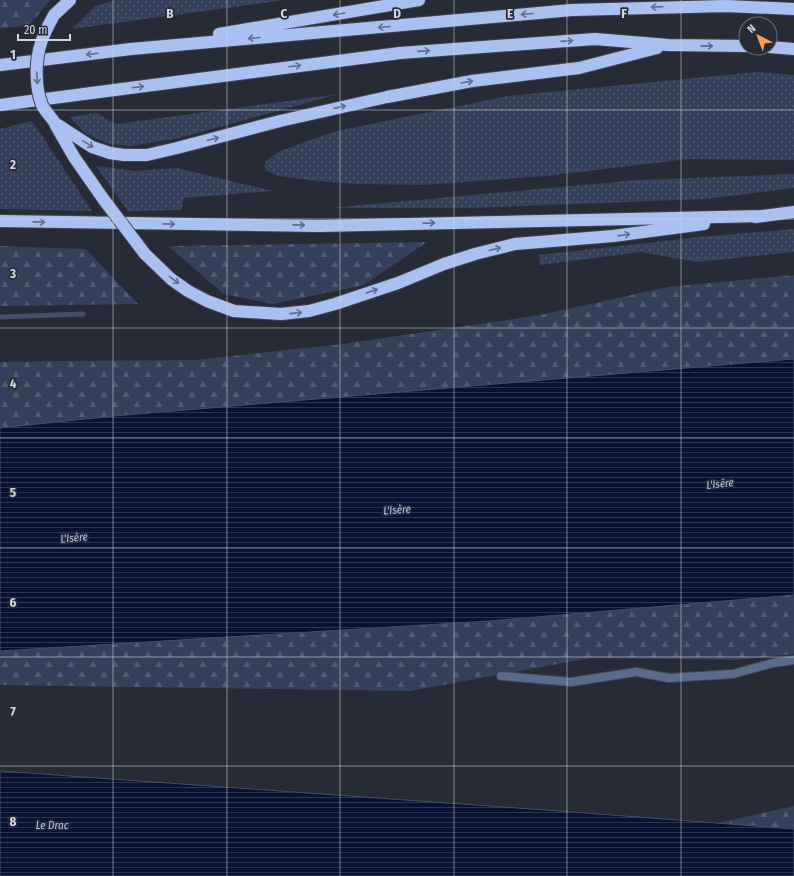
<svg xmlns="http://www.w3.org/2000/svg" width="794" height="876" viewBox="0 0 794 876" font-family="'Fira Sans Condensed',sans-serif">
  <defs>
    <pattern id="grass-dots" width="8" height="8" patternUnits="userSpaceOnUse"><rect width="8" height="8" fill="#35415b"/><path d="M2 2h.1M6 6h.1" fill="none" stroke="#515c72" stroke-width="1.8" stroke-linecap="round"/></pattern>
    <pattern id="forest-firs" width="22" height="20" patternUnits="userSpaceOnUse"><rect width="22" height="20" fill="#35415b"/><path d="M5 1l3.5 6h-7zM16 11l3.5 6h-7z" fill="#515c72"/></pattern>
    <pattern id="water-rules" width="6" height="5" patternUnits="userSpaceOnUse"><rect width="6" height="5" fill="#081331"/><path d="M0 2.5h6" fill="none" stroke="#2b354e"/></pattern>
  </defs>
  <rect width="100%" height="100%" fill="#262b35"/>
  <!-- grass -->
  <path fill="url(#grass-dots)" d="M116 0H285L72 29 95 6Z
    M757 72 794 75V160L688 159 546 176 423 185 358 184 317 181 278 176 267 171 264 166 267 160 280 151 336 131 508 96Z
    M339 94 179 138 131 146 109 144 85 133 70 117 96 113 116 124Z
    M32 121 92 211 0 209V129Z
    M96 166 135 171 177 168 273 191 184 198 181 210 128 211Z
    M794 174V188L706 199 468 208H330L637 180Z
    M794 229V252L697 262 641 252 540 265 539 255 700 237Z"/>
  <!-- forest -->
  <path fill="url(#forest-firs)" d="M0 0H50L29 26 0 28Z
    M427 242 364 285 273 304 224 294 168 246Z
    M0 246 86 249 138 304 0 306Z
    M794 275V359L114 416 0 428V362L59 361 195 360 343 344 540 315 668 287Z
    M794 595V654L737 660 591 658 410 691 0 685V651L489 621Z
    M794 806V829L713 824Z"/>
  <!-- water -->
  <path fill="url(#water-rules)" stroke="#454e65" d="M794 359V595L489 621 0 651V428L114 416Z
    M0 771 559 811 794 829V876H0Z"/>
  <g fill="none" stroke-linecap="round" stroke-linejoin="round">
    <!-- stream -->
    <path stroke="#454e65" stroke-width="5" d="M0 317 83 314"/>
    <defs>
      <path id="lane" d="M501 676 571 682 636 672 669 678 733 674 773 663 794 660"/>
      <path id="highway" d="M54 15 70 0
        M219 34 419 0
        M770 47 794 49
        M0 65 131 49 572 10 726 6 794 9
        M0 105 99 92 400 53 595 39 668 45 746 46
        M55 123 92 147 110 153 124 155H147L177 148 280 121 387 97 472 81 579 68 657 48
        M55 124 74 157 104 200
        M755 217 794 212
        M0 221 319 226 763 216
        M145 254 171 279 188 291 207 301 234 311 281 314 309 311 335 304 398 283 444 264 475 254 515 244 613 236 704 224"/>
    </defs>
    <!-- lane casing -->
    <use href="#lane" stroke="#424650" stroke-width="10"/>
    <!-- highway casing -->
    <use href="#highway" stroke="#424650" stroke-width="14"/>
    <!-- lane -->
    <use href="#lane" stroke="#5a6a8a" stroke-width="8"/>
    <!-- highway -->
    <use href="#highway" stroke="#a9c0f1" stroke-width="12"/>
    <defs>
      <path id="highway-bridge" d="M54 15C49 24 44 33 41 43 35 61 35 87 42 105 45 111 51 117 55 123
        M104 200 145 254"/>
    </defs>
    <!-- highway-bridge casing -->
    <use href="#highway-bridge" stroke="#424650" stroke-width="14" stroke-linecap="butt"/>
    <!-- highway-bridge -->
    <use href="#highway-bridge" stroke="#a9c0f1" stroke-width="12"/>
  </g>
  <!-- one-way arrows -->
  <defs><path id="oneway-shaft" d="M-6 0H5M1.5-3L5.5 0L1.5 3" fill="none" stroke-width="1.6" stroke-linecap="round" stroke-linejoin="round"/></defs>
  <g stroke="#616e8a">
    <use href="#oneway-shaft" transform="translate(657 7) rotate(178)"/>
    <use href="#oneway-shaft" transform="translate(339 14) rotate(170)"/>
    <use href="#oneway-shaft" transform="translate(527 14) rotate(175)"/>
    <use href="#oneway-shaft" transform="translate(384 27) rotate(175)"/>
    <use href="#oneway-shaft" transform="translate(254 38) rotate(175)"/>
    <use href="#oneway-shaft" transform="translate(567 41) rotate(-4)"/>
    <use href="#oneway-shaft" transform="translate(707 46) rotate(1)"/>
    <use href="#oneway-shaft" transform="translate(424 51) rotate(-4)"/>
    <use href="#oneway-shaft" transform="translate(92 54) rotate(173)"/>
    <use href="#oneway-shaft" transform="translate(295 66) rotate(-7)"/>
    <use href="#oneway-shaft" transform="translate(37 78) rotate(87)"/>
    <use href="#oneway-shaft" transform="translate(467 82) rotate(-10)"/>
    <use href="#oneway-shaft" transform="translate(138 87) rotate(-7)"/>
    <use href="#oneway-shaft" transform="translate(340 107) rotate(-13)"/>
    <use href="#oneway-shaft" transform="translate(213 139) rotate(-15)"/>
    <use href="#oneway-shaft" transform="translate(88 144) rotate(31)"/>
    <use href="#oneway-shaft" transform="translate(39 222) rotate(1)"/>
    <use href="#oneway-shaft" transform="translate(429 223) rotate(-1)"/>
    <use href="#oneway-shaft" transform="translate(169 224) rotate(1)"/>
    <use href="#oneway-shaft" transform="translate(299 225) rotate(1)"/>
    <use href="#oneway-shaft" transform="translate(624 235) rotate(-8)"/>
    <use href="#oneway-shaft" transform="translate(495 249) rotate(-14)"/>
    <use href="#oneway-shaft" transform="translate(174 280) rotate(37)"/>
    <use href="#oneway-shaft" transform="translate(372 291) rotate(-19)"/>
    <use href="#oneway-shaft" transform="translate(296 313) rotate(-6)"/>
  </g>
  <!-- grid -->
  <path fill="none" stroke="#d3d6dd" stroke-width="1" stroke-opacity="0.55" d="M113 0V876M227 0V876M340 0V876M454 0V876M567 0V876M681 0V876M0 110H794M0 219H794M0 328H794M0 438H794M0 548H794M0 657H794M0 766H794"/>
  <g text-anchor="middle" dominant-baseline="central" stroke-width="3.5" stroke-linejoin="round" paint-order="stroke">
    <!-- water labels -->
    <g font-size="11" font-style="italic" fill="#aec5f6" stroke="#262b35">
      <text transform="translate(720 484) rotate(-6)">L'Isère</text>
      <text transform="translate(397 510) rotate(-4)">L'Isère</text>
      <text transform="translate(74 538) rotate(-5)">L'Isère</text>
      <text x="52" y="825">Le Drac</text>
    </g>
  </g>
  <g font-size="13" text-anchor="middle" font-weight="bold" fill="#d3d6dd" stroke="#262b35" stroke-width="3.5" stroke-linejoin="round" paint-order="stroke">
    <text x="170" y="18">B</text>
    <text x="284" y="18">C</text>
    <text x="397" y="18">D</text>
    <text x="510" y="18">E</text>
    <text x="624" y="18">F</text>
    <text x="13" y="59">1</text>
    <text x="13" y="169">2</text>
    <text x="13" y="278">3</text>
    <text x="13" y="388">4</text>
    <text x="13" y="497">5</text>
    <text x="13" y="607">6</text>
    <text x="13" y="716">7</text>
    <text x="13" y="826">8</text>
  </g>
  <!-- north arrow -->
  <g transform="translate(758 36) rotate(318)"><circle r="19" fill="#262b35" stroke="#6b6f78"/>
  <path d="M0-3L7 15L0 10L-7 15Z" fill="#fd9c56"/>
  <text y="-6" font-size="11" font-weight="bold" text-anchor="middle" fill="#d3d6dd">N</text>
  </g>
  <!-- scale -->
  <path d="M18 34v6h52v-6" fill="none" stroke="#d3d6dd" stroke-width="2"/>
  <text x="24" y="34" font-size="12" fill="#d3d6dd" stroke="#262b35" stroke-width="3" paint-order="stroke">20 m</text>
</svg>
